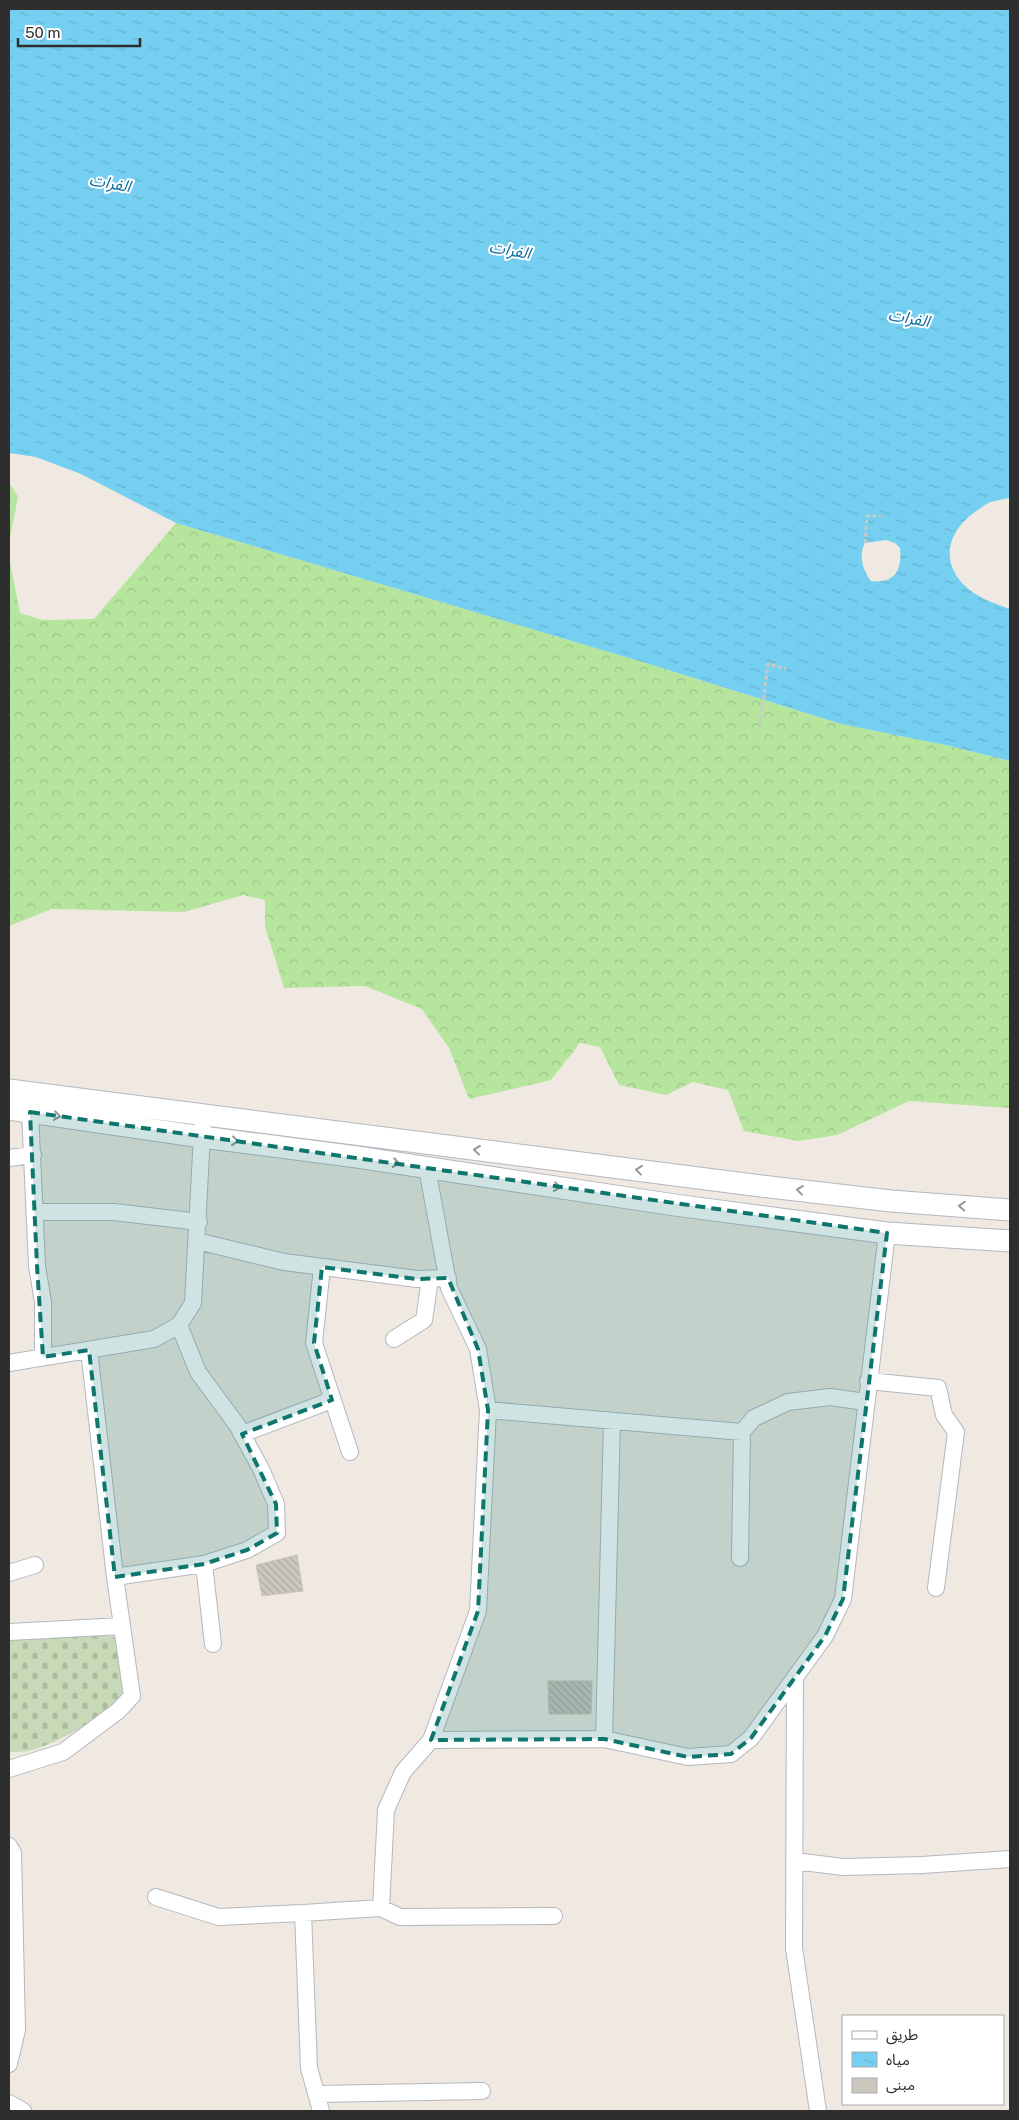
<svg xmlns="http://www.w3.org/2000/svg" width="1019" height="2120" viewBox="0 0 1019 2120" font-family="'Public Sans','Noto Sans Arabic',sans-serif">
  <defs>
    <pattern id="forest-crowns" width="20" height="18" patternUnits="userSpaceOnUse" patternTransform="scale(1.25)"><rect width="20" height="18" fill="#b6e59e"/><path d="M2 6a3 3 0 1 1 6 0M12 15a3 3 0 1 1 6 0" fill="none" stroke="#9dc588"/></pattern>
    <pattern id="cemetery-stones" width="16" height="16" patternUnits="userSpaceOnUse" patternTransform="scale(1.25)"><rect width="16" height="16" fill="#c8d9b8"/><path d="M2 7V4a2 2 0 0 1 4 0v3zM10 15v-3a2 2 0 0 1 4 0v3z" fill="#acbb9e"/></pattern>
    <pattern id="water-ripples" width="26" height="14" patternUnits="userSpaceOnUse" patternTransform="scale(1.25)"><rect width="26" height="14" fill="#75cff0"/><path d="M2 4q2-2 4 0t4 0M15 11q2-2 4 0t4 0" fill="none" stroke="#66b2ce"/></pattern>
    <pattern id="building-back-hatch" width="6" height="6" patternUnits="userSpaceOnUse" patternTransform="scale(1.25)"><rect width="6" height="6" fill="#cbc7bf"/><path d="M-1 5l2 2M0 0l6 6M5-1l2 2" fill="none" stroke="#afaba4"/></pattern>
  </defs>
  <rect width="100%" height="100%" fill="#efe9e1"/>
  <!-- forest -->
  <path fill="url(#forest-crowns)" d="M9 482 18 497 9 543Z
    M176 523 646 663 841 724 950 746 1010 761V1108L909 1101 837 1135 799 1141 744 1131 728 1090 693 1082 666 1095 619 1085 600 1047 580 1043 551 1080 469 1099 449 1048 422 1009 365 986 284 988 265 926V900L243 895 184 912 52 909 9 926V557L20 613 42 620 94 619Z"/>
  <!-- cemetery -->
  <path fill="url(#cemetery-stones)" d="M52 1635 111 1636 119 1639 125 1697C106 1715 35 1760 9 1751V1638Z"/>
  <!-- water -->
  <path fill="url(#water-ripples)" fill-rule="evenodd" d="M9 9H1010V498C1004 499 997 500 991 502 987 503 982 507 978 510 951 527 938 558 963 584 975 597 994 603 1010 609V761L950 746 841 724 646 663 176 523 81 474 36 457 9 453ZM886 540 895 543 900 548C902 569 896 584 871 581 863 571 858 555 865 543Z"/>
  <!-- building -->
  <path fill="url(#building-back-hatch)" stroke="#cbc5ba" d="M297 1555 303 1591 262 1596 256 1565Z
    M548 1681H592L591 1714H549Z"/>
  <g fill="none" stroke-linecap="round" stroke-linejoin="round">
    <defs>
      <path id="minor" d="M30 1112 37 1266 43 1302V1357
        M9 1158 33 1155
        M36 1212H114L199 1222
        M197 1241 284 1262 417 1279 448 1278
        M322 1267 314 1343 350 1452
        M394 1339 424 1320 430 1279
        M9 1363 154 1339 179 1325 193 1303 203 1116
        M868 1381 938 1388 944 1415 956 1432 936 1588
        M488 1410 742 1432 754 1418 788 1402 830 1397 866 1402
        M242 1434 332 1400
        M740 1558 742 1432
        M204 1564 213 1644
        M9 1573 35 1565
        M115 1577 204 1564 247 1550 277 1533 276 1504 261 1469 237 1425 198 1372 179 1325
        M9 1632 122 1626
        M795 1677 794 1948 818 2111
        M604 1739 612 1421
        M431 1740 604 1739 688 1757 731 1754 751 1738 825 1636 843 1599 887 1233
        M9 1769 63 1752 118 1711 132 1696 115 1577 89 1350
        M9 1846 13 1853 17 2030 9 2064
        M795 1861 843 1867 922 1865 1010 1859
        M156 1897 219 1917 303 1913
        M381 1908 386 1810 403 1772 431 1740 478 1611 488 1410 478 1349 449 1288 427 1168
        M316 2094 482 2091
        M9 2103 23 2111
        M321 2111 309 2068 303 1913 381 1908 400 1917 554 1916"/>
      <path id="tertiary" d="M9 1090 761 1186 891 1201 1010 1210
        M9 1109 202 1137 357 1157 675 1205 887 1233 1010 1241"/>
    </defs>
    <!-- minor casing -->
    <use href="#minor" stroke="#b4b7c1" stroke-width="18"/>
    <!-- tertiary casing -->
    <use href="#tertiary" stroke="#b4b7c1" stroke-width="23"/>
    <!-- path -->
    <path stroke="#c9c9c9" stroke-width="3" stroke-dasharray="4 2.5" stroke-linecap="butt" d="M865 543 867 516H881
      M760 725 768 664 786 669"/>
    <!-- minor -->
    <use href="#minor" stroke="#fff" stroke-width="16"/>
    <!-- tertiary -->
    <use href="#tertiary" stroke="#fff" stroke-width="21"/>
  </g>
  <!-- one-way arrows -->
  <defs><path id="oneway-chevron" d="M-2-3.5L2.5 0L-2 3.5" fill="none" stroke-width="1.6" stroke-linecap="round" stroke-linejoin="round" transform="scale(1.25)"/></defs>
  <g stroke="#969696">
    <use href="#oneway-chevron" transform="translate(57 1116) rotate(8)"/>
    <use href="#oneway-chevron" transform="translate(235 1141) rotate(7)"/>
    <use href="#oneway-chevron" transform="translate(477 1150) rotate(-173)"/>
    <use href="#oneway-chevron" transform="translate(396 1163) rotate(9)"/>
    <use href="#oneway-chevron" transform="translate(639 1170) rotate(-173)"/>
    <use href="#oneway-chevron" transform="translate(557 1187) rotate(9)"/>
    <use href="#oneway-chevron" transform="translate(800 1190) rotate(-173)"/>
    <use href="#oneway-chevron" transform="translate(962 1206) rotate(-176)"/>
  </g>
  <!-- marked area -->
  <path fill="#0f766e" fill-opacity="0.2" stroke="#0f766e" stroke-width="4" stroke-dasharray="10 6" stroke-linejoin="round" d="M30 1112 887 1233 843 1599 825 1636 751 1738 731 1754 688 1757 604 1739 431 1740 478 1611 488 1410 478 1349 448 1278 417 1279 322 1267 314 1343 332 1400 242 1434 276 1504 277 1533 247 1550 204 1564 115 1577 89 1350 43 1357 37 1266Z"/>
  <g text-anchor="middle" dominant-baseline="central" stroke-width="4" stroke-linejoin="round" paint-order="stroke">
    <!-- water labels -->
    <g font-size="16" font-style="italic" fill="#0d6fa3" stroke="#fff">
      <text transform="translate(110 183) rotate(10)">الفرات</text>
      <text transform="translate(510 250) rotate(10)">الفرات</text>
      <text transform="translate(909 318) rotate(10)">الفرات</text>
    </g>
  </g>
  <!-- border -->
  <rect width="1019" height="2120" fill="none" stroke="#2e2e2e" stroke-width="20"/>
  <!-- legend -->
  <rect x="842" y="2015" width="162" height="90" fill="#ffffff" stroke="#ababab"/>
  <rect x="852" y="2031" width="25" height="8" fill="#ffffff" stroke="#ababab"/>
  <text x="886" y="2040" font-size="15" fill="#2e2e2e">طريق</text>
  <rect x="852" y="2052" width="25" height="15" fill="url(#water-ripples)" stroke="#ababab"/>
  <text x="886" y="2065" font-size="15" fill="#2e2e2e">مياه</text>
  <rect x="852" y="2078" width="25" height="15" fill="#cbc7bf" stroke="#ababab"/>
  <text x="886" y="2090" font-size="15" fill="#2e2e2e">مبنى</text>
  <!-- scale -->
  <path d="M18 38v8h122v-8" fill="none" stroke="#2e2e2e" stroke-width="2.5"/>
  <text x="25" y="38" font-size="15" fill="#2e2e2e" stroke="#ffffff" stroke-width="4" paint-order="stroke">50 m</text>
</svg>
